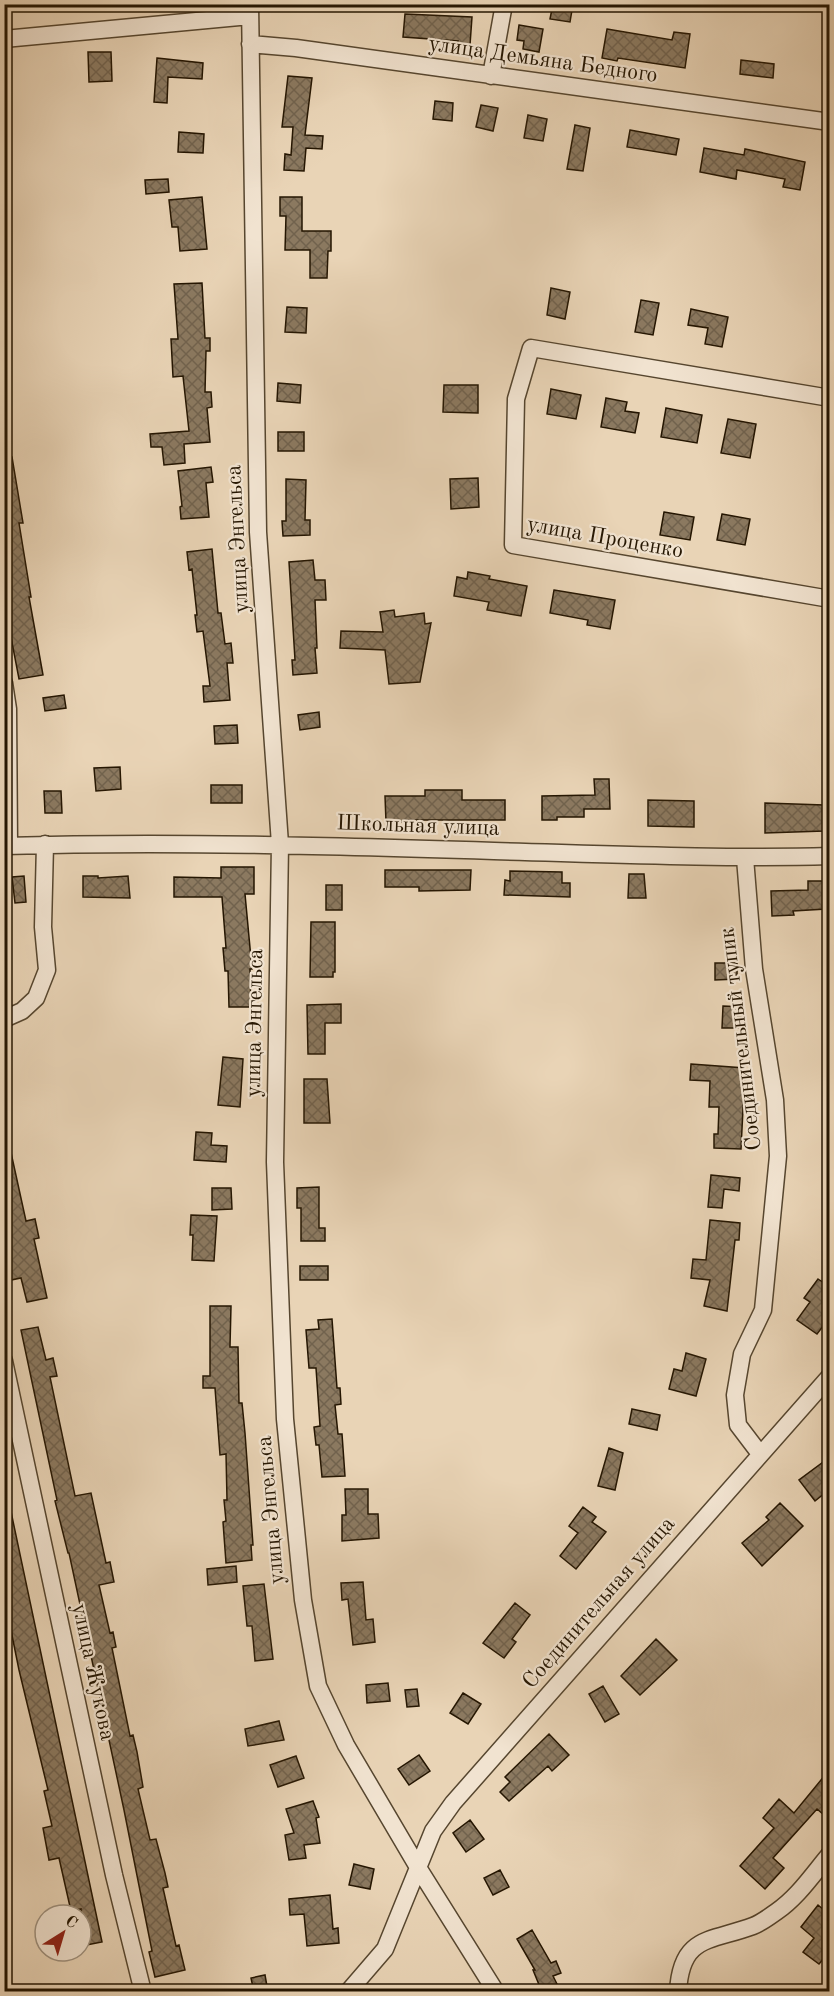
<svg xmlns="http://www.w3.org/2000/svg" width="834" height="1996" viewBox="0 0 834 1996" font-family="'Old Standard TT',serif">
  <defs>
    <pattern id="building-cross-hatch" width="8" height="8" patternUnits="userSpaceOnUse" patternTransform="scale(1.5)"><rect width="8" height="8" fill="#8b7960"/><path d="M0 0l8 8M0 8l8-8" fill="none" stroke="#71624d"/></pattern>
  </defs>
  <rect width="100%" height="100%" fill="#e9d4b6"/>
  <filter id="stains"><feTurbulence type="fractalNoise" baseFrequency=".00333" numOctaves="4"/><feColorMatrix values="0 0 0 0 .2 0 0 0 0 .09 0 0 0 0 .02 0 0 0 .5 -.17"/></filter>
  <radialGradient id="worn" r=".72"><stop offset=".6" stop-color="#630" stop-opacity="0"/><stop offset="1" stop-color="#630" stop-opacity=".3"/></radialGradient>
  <!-- building -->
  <path fill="url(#building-cross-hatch)" stroke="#251602" stroke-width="1.5" d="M553 4H573L570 22 550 19Z
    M405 14 472 17 470 45 457 44 458 41 403 37Z
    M519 25 543 29 539 52 523 49 524 41 517 40Z
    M607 29 672 40 674 32 690 34 685 68 618 58 617 61 602 58Z
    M88 52H111L112 81 89 82Z
    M157 58 203 63 202 79 168 77 167 103 154 102Z
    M741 60 774 64 773 78 740 74Z
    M288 76 312 78 305 135 323 136 322 149 306 148 304 171 284 170 285 154 291 155 293 127H282Z
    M435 101 453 103 452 121 433 119Z
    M481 105 498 108 493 131 476 127Z
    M528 115 547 119 543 141 524 138Z
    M575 125 590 128 583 171 567 169Z
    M630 130 679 139 676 155 627 147Z
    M179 132 204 134 203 153 178 152Z
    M704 148 744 155 745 149 805 162 800 190 783 187 785 179 737 170 736 179 700 172Z
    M168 179 169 192 146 194 145 180Z
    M202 197 207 249 180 251 178 227H172L169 200Z
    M280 197H302V231H331V251H328L327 278H310V250H285L286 216H280Z
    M202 283 205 338H210V351H206L205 392H211L212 407 207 408 210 442 184 444 185 463 164 465 162 447H151L150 434 189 431 183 376 173 377 171 339H178L174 284Z
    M551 288 570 292 565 319 547 315Z
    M641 300 659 303 653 335 635 332Z
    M287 307 307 308 306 333 285 332Z
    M691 309 728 317 722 347 705 344 708 328 688 325Z
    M278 383 301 385 300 403 277 401Z
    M444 385H478V413L443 412Z
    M551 389 581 395 576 419 547 414Z
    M606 398 627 402 625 411 639 413 635 433 601 427Z
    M666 408 702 415 697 443 661 437Z
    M728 419 756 424 750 458 721 453Z
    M278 432H304V451H278Z
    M4 457H12L23 523H19L31 597H29L43 675 19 679 4 601Z
    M211 467 213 482 206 483 209 517 181 519 180 507 182 506 178 471Z
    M478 478 479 507 451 509 450 479Z
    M286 479 306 480 305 520H310V535L283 536 282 521H286Z
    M664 512 694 517 690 540 660 535Z
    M722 514 750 519 745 545 717 540Z
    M212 549 218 613H221L225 644 231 643 233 663H227L230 700 204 702 203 686H210L203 631 197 632 195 615H197L192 569 189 570 187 552Z
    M313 560 315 580H325L326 600H315L317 648H315L317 673 293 675 292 660H295L289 562Z
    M468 572 490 576 489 579 527 586 521 616 487 610 489 602 454 596 457 577 467 579Z
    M554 590 615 600 610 629 587 625 588 620 550 613Z
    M394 610 395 617 424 613 425 624 431 623 420 682 389 684 385 650 340 648 341 631 383 632 380 612Z
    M64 695 66 708 45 711 43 698Z
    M319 712 320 727 300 730 298 715Z
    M237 725 238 743 215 744 214 726Z
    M120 767 121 789 96 791 94 768Z
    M594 779H609L610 809H584V817H557V820H542V796L595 795Z
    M211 785H242V803H211Z
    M425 790H462V800H505V820H404V822H386L385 796H425Z
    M44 791H61L62 813H45Z
    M648 800 694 801V827L648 826Z
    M765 803 824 805V831L765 833Z
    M221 867H254V894H245L252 969H250L251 1007H229L228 971H225L223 948H226L222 897H174V877L221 878Z
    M385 870H471L470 890 419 891V887H385Z
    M510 871 562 872V883H570V897L504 895 505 880 510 881Z
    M629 874H644L646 898H628Z
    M24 876 26 902 15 903 12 877Z
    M83 876H98V878L128 876 130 898 83 897Z
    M808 881H824L826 909 793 911 794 915 772 916 771 891 808 890Z
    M326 885H342V910H326Z
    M311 922H335V972H333V977H310Z
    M715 963H737V979L715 980Z
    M341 1004V1023H325V1054H308L307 1005Z
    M723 1006 743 1007V1028H722Z
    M223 1057 243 1059 240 1107 218 1105Z
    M691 1064 745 1068 741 1149 714 1148V1134H718L719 1107H709L710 1081 690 1080Z
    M304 1079H327L330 1123H304Z
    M196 1132 212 1133 211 1145 227 1146 226 1162 194 1160Z
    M4 1148H10L26 1221 35 1219 39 1238 34 1239 47 1298 27 1302 21 1278 11 1280 4 1251Z
    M711 1175 740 1178 739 1191 724 1189 722 1208 708 1207Z
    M319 1187V1228H325V1241H301V1208H297V1188Z
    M212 1188H231L232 1209 212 1210Z
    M191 1215 217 1216 214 1261 192 1260 193 1235H190Z
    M710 1220 740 1223 739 1240H735L727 1311 704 1306 710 1280 691 1278 693 1259 706 1260Z
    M300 1266H328V1280H300Z
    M818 1279 830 1287V1317L817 1334 797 1320 810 1302 804 1298Z
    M210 1306H231L230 1347H238L239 1403H242L245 1433 253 1545H251L252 1560 226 1563 223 1522 226 1521 224 1500H227L226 1454 220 1455 215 1388H203V1376H210Z
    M332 1319 337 1388H340L341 1404 335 1405 338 1434H342L345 1476 322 1477 319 1445H316L314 1427 320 1426 316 1368H309L306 1330 319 1329 318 1320Z
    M38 1327 46 1360 53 1358 57 1376 50 1377 75 1496 91 1493 106 1563 110 1562 114 1582 99 1585 110 1633 113 1632 116 1647 112 1648 130 1736 133 1735 137 1752 143 1787 138 1789 150 1840 156 1839 165 1873 168 1887 163 1888 176 1946 179 1945 185 1970 155 1977 149 1952 152 1951 124 1810 69 1553H68L55 1501 57 1500 21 1330Z
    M686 1353 706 1359 696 1396 669 1389 674 1369 682 1371Z
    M632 1409 660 1415 657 1430 629 1424Z
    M609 1448 623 1453 615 1490 598 1486Z
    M830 1457V1489L815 1501 799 1480Z
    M345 1489H368V1514H378L379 1538 342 1541V1515H346Z
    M780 1503 803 1526 762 1566 742 1543 769 1520 766 1517Z
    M10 1507 102 1942 81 1946V1909L71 1911 59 1858 49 1860 43 1828 52 1826 44 1791 48 1790 19 1670 4 1596V1508Z
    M583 1507 596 1517 592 1522 606 1532 576 1569 560 1556 578 1533 569 1526Z
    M236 1566 237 1582 208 1585 207 1569Z
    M363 1582 366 1620 373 1619 375 1642 353 1645 348 1599 342 1600 341 1583Z
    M264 1584 273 1659 255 1661 252 1626H247L243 1586Z
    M515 1603 530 1615 512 1639 516 1642 504 1658 483 1643Z
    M656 1639 677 1660 640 1695 621 1676Z
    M388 1683 390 1701 367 1703 366 1685Z
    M603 1686 619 1714 605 1722 589 1694Z
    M417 1689 419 1706 407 1707 405 1690Z
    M463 1693 481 1704 468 1724 450 1713Z
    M279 1721 284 1740 248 1746 245 1729Z
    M549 1734 569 1755 552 1771 548 1766 509 1801 500 1792 510 1782 505 1777Z
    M419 1755 430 1771 409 1785 398 1769Z
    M296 1756 304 1778 278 1787 270 1765Z
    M830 1769V1808L824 1815 817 1809 773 1858 784 1868 765 1889 740 1866 774 1828 763 1818 779 1799 794 1813Z
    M313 1801 319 1817 316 1818 320 1843 304 1845 306 1858 289 1860 285 1835 294 1833 286 1809Z
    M470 1820 484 1839 466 1852 453 1833Z
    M354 1864 374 1869 370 1889 349 1885Z
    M500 1870 509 1887 493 1895 484 1878Z
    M330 1895 333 1929 338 1928 339 1943 307 1946 304 1914 290 1915 289 1899Z
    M818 1905 830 1915V1951L819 1964 803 1952 814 1938 801 1927Z
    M532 1930 551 1963 556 1961 561 1973 553 1976 561 1992H542L533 1970H535L517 1939Z
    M265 1975 268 1992H254L251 1978Z"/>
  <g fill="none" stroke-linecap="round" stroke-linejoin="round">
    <defs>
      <path id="minor" d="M250 4 258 532 280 844 275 1162 285 1419 303 1600 318 1686 346 1745 419 1869 496 1992
        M4 39 250 16
        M250 44 296 48 830 122
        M491 76 504 4
        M830 398 531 348 516 399 513 545 830 599
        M4 683 8 709 9 845
        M4 846C168 841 331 846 494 851 606 854 718 859 830 856
        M745 858 754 969 775 1100 778 1156 763 1310 742 1354 735 1395 738 1425 760 1454
        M4 1019 22 1011 36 998 47 970 43 927 45 844
        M4 1361 114 1875 143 1992
        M348 1992 385 1949 433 1831 453 1803 830 1376
        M678 1992C681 1935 710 1942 753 1926 761 1923 769 1917 776 1912 798 1897 813 1874 830 1854"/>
    </defs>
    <!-- minor casing -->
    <use href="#minor" stroke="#56462f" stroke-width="19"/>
    <!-- minor -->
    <use href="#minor" stroke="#f1e3d0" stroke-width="16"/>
  </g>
  <g text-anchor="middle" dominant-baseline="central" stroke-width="4.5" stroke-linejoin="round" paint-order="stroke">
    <!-- street labels -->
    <g font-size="22" fill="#251602" stroke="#f1e3d0">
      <text transform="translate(543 60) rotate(8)">улица Демьяна Бедного</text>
      <text transform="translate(605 538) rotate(10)">улица Проценко</text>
      <text transform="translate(238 539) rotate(-93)">улица Энгельса</text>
      <text transform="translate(418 826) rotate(2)">Школьная улица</text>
      <text transform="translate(255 1023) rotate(-89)">улица Энгельса</text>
      <text transform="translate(741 1039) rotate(-97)">Соединительный тупик</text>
      <text transform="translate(271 1510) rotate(-95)">улица Энгельса</text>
      <text transform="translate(599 1603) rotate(-49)">Соединительная улица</text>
      <text transform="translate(93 1672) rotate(78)">улица Жукова</text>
    </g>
  </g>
  <!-- margin -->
  <rect width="834" height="1996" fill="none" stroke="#e9d4b6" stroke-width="24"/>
  <rect x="6" y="6" width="822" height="1984" fill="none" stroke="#251602" stroke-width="3"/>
  <rect x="12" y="12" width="810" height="1972" fill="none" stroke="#251602" stroke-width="1.5"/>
  <!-- north arrow -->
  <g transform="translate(63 1933) rotate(37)"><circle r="28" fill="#f1e3d0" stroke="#9f917e" stroke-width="1.5"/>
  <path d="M0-4.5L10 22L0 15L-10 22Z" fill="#8f2418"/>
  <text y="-9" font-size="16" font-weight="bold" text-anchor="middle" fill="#251602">С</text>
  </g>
  <rect width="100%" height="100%" filter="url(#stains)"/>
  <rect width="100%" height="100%" fill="url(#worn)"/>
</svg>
